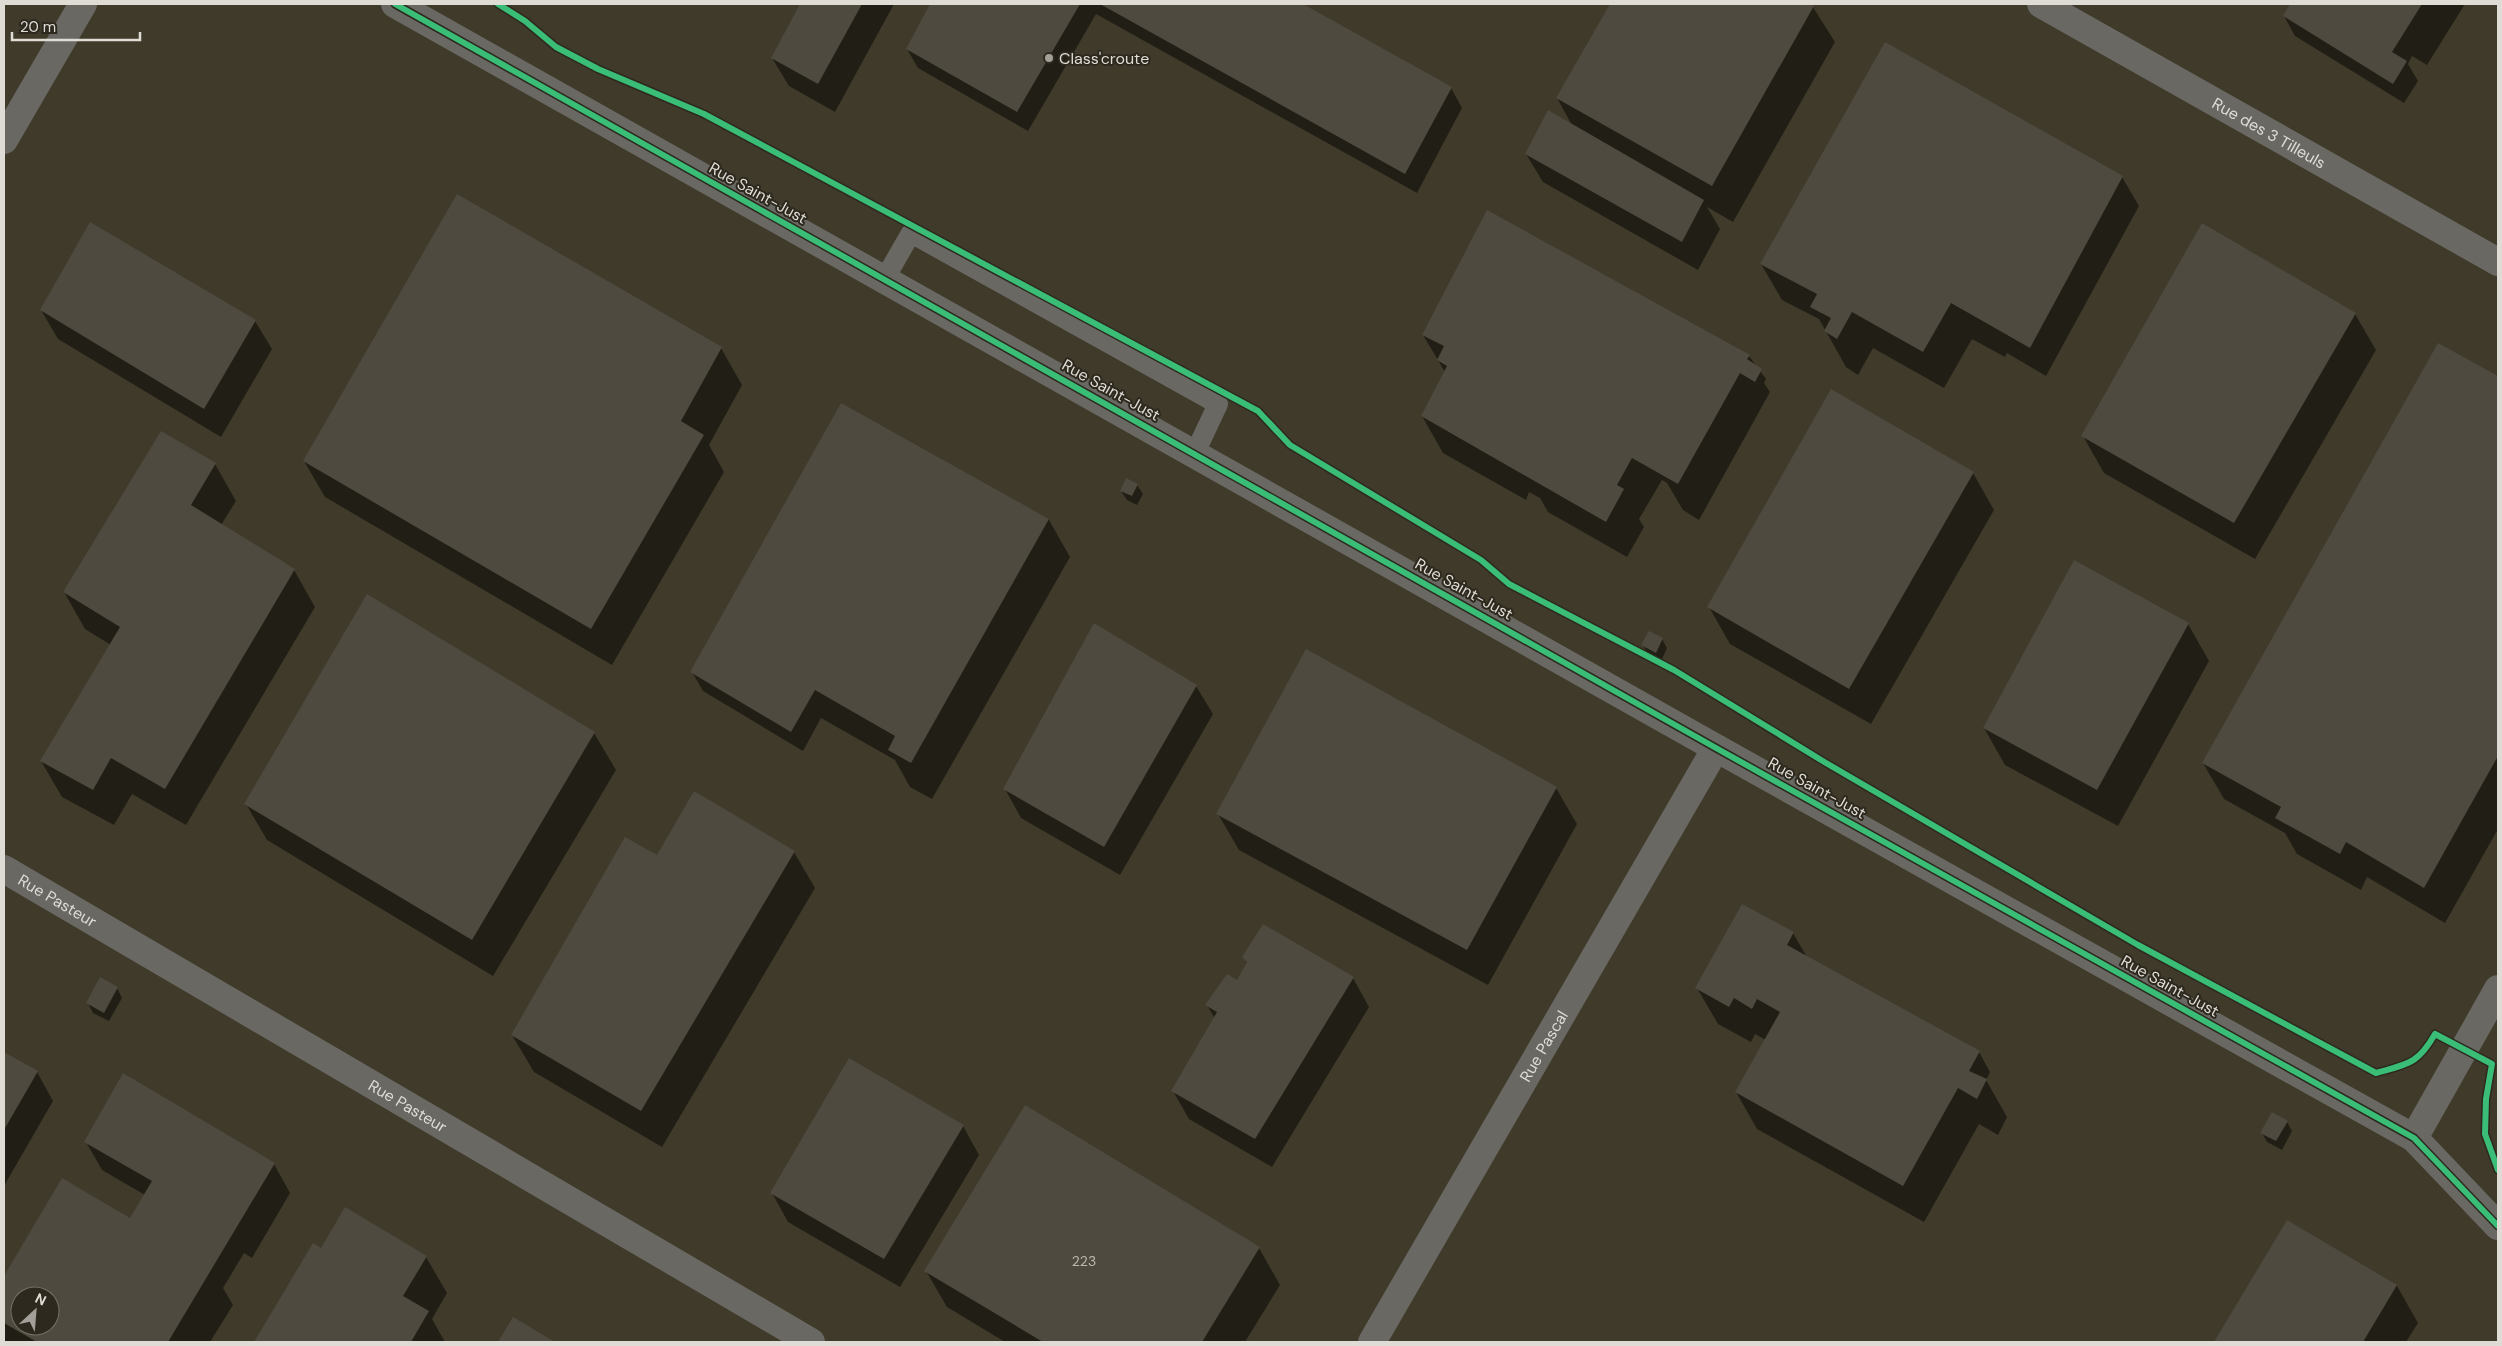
<svg xmlns="http://www.w3.org/2000/svg" width="2502" height="1346" viewBox="0 0 2502 1346" font-family="'DM Sans',sans-serif">
  <rect width="100%" height="100%" fill="#34322c"/>
  <!-- built -->
  <path fill="#3f3a29" fill-rule="evenodd" d="M4 4H2498V1342H4ZM20 1296H50V1326H20Z"/>
  <!-- shadow -->
  <path fill="#0007" fill-rule="evenodd" d="M801 4H894L835 112 789 86 772 58Z
    M932 4H1300L1451 88 1462 108 1417 193 1096 14 1028 131 918 68 907 49Z
    M1611 4H1811L1835 42 1733 222 1707 207 1720 229 1698 270 1543 182 1526 154 1573 127 1557 98Z
    M2292 4H2465L2427 65 2412 56 2408 64 2418 81 2404 103 2295 36 2284 16Z
    M1886 44 2122 177 2139 206 2046 376 2007 353 2005 357 1972 339 1944 388 1873 348 1858 375 1846 367 1819 319 1782 300 1761 264Z
    M457 196 721 348 742 385 709 445 724 472 612 665 325 497 304 461Z
    M41 310 255 321 272 349 221 437 58 339Z
    M2355 314 2376 350 2255 559 2104 473 2083 436Z
    M1423 335 1749 356 1766 379 1764 383 1770 392 1699 520 1683 510 1667 483 1662 480 1639 519 1644 527 1627 557 1548 512 1540 498 1529 492 1526 500 1443 453 1422 416 1445 372Z
    M2439 345 2498 378V829L2445 923 2367 877 2361 890 2297 854 2285 833 2224 799 2203 763Z
    M1832 391 1973 473 1994 510 1871 724 1730 644 1709 607Z
    M841 405 1049 520 1070 557 932 799 910 787 895 760 821 718 803 751 703 691 692 672Z
    M215 464 236 501 221 525 294 570 315 607 186 825 132 794 114 825 62 797 41 761 111 645 85 629 64 592Z
    M1137 485 1143 494 1137 505 1127 500 1121 491Z
    M367 596 594 733 616 770 493 976 267 840 246 804Z
    M2188 624 2209 661 2118 826 2005 765 1984 728Z
    M1662 639 1667 648 1661 661 1648 654 1643 645Z
    M1196 686 1213 714 1120 875 1021 818 1005 789Z
    M1556 788 1577 824 1488 985 1239 850 1218 814Z
    M794 852 815 888 662 1147 534 1072 512 1035 657 857Z
    M1793 933 1807 957 1979 1052 1990 1072 1986 1080 2007 1117 1998 1135 1979 1124 1924 1222 1757 1129 1736 1092 1766 1040 1755 1034 1751 1042 1718 1024 1697 988Z
    M1244 957 1353 978 1369 1007 1272 1167 1189 1119 1173 1091 1215 1019 1207 1005 1237 981 1247 963Z
    M117 988 122 998 109 1021 93 1013 88 1003Z
    M4 1053 37 1072 53 1101 4 1186Z
    M2287 1122 2292 1131 2282 1150 2267 1142 2262 1133Z
    M963 1126 979 1155 900 1287 788 1222 772 1193Z
    M86 1142 274 1164 290 1193 252 1258 244 1253 223 1288 233 1305 210 1342H4V1278L62 1180 134 1222 145 1195 102 1170ZM20 1296H50V1326H20Z
    M2287 1222 2397 1286 2418 1323 2406 1342H2215Z
    M313 1244 322 1249 426 1257 447 1293 432 1319 445 1342H256Z
    M1259 1248 1280 1285 1245 1342H1005L947 1307 926 1271Z
    M513 1319 553 1342H500Z"/>
  <!-- building -->
  <path fill="#4e4a40" fill-rule="evenodd" d="M800 4H862L818 84 771 58Z
    M930 4H1080L1017 112 906 49Z
    M1100 4H1303L1452 87 1405 174Z
    M1610 4H1815L1712 186 1556 98Z
    M2290 4H2422L2392 52 2407 61 2393 84 2283 16Z
    M1885 42 2123 176 2030 348 1951 303 1923 352 1852 312 1837 339 1824 331 1831 318 1810 307 1817 294 1760 264Z
    M1548 110 1704 200 1682 242 1525 154Z
    M457 194 722 347 681 421 704 435 591 629 303 461Z
    M1487 210 1750 355 1747 359 1762 369 1755 382 1740 373 1678 484 1632 458 1617 485 1624 489 1606 522 1421 416 1447 366 1437 360 1444 346 1422 335Z
    M90 222 256 320 204 409 40 310Z
    M2202 223 2356 313 2234 523 2081 436Z
    M2438 343 2498 376V756L2424 888 2346 842 2340 854 2275 818 2281 807 2202 763Z
    M1831 389 1974 472 1849 689 1707 607Z
    M841 403 1049 519 911 763 888 750 895 736 815 690 791 732 690 672Z
    M161 431 216 463 191 505 295 569 165 789 111 758 93 790 40 761 120 627 63 592Z
    M1126 478 1138 484 1132 496 1120 491Z
    M2074 560 2189 623 2097 790 1983 728Z
    M367 594 595 732 472 940 244 804Z
    M1094 623 1197 685 1104 847 1003 789Z
    M1649 631 1663 638 1656 653 1641 645Z
    M1306 649 1557 787 1467 950 1216 814Z
    M694 791 795 851 641 1111 511 1035 625 837 657 855Z
    M1742 904 1794 932 1787 945 1980 1051 1969 1071 1987 1079 1977 1099 1958 1088 1903 1186 1735 1092 1780 1012 1757 999 1752 1009 1734 998 1729 1007 1695 988Z
    M1263 924 1354 977 1255 1139 1171 1091 1217 1012 1205 1005 1227 974 1237 980 1247 962 1242 957Z
    M100 977 118 987 104 1013 86 1003Z
    M4 1052 38 1071 4 1130Z
    M849 1058 964 1125 884 1259 770 1193Z
    M123 1073 275 1163 168 1342H37L4 1323V1276L62 1178 130 1218 152 1181 84 1142ZM20 1296H50V1326H20Z
    M1025 1105 1260 1247 1202 1342H1043L924 1271Z
    M2272 1112 2288 1121 2276 1141 2260 1133Z
    M345 1207 427 1256 403 1296 429 1311 411 1342H254L313 1243 321 1248Z
    M2287 1220 2397 1285 2363 1342H2214Z
    M513 1317 555 1342H498Z"/>
  <g fill="none" stroke-linecap="round" stroke-linejoin="round">
    <!-- lane -->
    <path stroke="#696863" stroke-width="20" d="M884 280 911 233 1218 404 1195 453"/>
    <!-- street -->
    <g stroke="#696863" stroke-width="28">
      <path id="s1" d="M2041 4 2498 262"/>
      <path d="M4 140 83 4"/>
      <path id="s2" d="M4 869 811 1342"/>
      <path d="M2414 1138 2498 989"/>
      <path id="s3" d="M1372 1342 1716 748"/>
    </g>
    <!-- secondary -->
    <path stroke="#696863" stroke-width="28" d="M395 4 1716 748 2414 1138 2498 1226"/>
    <defs>
      <path id="cycleway" d="M395 4 1716 748 2414 1138 2498 1226
        M498 4 525 21 556 47 598 69 704 114 1258 411 1290 445 1481 560 1509 584 1674 670 1826 763 2138 945 2376 1073C2408 1064 2418 1064 2435 1034L2492 1064 2486 1099 2485 1134 2498 1170"/>
    </defs>
    <!-- cycleway casing -->
    <use href="#cycleway" stroke="#2d291e" stroke-width="9"/>
    <!-- cycleway -->
    <use href="#cycleway" stroke="#3abd76" stroke-width="6"/>
  </g>
  <!-- markers -->
  <circle fill="#a3a09a" stroke="#2d291e" stroke-width="2" cx="1049" cy="58" r="5"/>
  <g text-anchor="middle" dominant-baseline="central" stroke-width="4" stroke-linejoin="round" paint-order="stroke">
    <!-- number labels -->
    <g font-size="14" fill="#bbb8b0">
      <text x="1084" y="1261">223</text>
    </g>
    <!-- poi labels -->
    <g font-size="16" fill="#dfdcd5" stroke="#2d291e" text-anchor="start">
      <text x="1059" y="58">Class'croute</text>
    </g>
    <!-- street labels -->
    <g font-size="16" fill="#dfdcd5" stroke="#2d291e">
      <text stroke="none"><textPath href="#s1" startOffset="262">Rue des 3 Tilleuls</textPath></text>
      <text transform="translate(758 193) rotate(29)">Rue Saint-Just</text>
      <text transform="translate(1111 390) rotate(29)">Rue Saint-Just</text>
      <text transform="translate(1464 589) rotate(29)">Rue Saint-Just</text>
      <text transform="translate(1817 788) rotate(29)">Rue Saint-Just</text>
      <text stroke="none"><textPath href="#s2" startOffset="62">Rue Pasteur</textPath></text>
      <text transform="translate(2170 986) rotate(29)">Rue Saint-Just</text>
      <text stroke="none"><textPath href="#s3" startOffset="342">Rue Pascal</textPath></text>
      <text stroke="none"><textPath href="#s2" startOffset="468">Rue Pasteur</textPath></text>
    </g>
  </g>
  <!-- border -->
  <rect width="2502" height="1346" fill="none" stroke="#dfdcd5" stroke-width="10"/>
  <!-- north arrow -->
  <g transform="translate(35 1311) rotate(26)"><circle r="24" fill="#2d291e" stroke="#747167"/>
  <path d="M0-4L9 19L0 12L-9 19Z" fill="#a3a09a"/>
  <text y="-8" font-size="14" font-weight="bold" text-anchor="middle" fill="#dfdcd5">N</text>
  </g>
  <!-- scale -->
  <path d="M12 32v8h128v-8" fill="none" stroke="#dfdcd5" stroke-width="2.5"/>
  <text x="20" y="32" font-size="15" fill="#dfdcd5" stroke="#2d291e" stroke-width="4" paint-order="stroke">20 m</text>
</svg>
